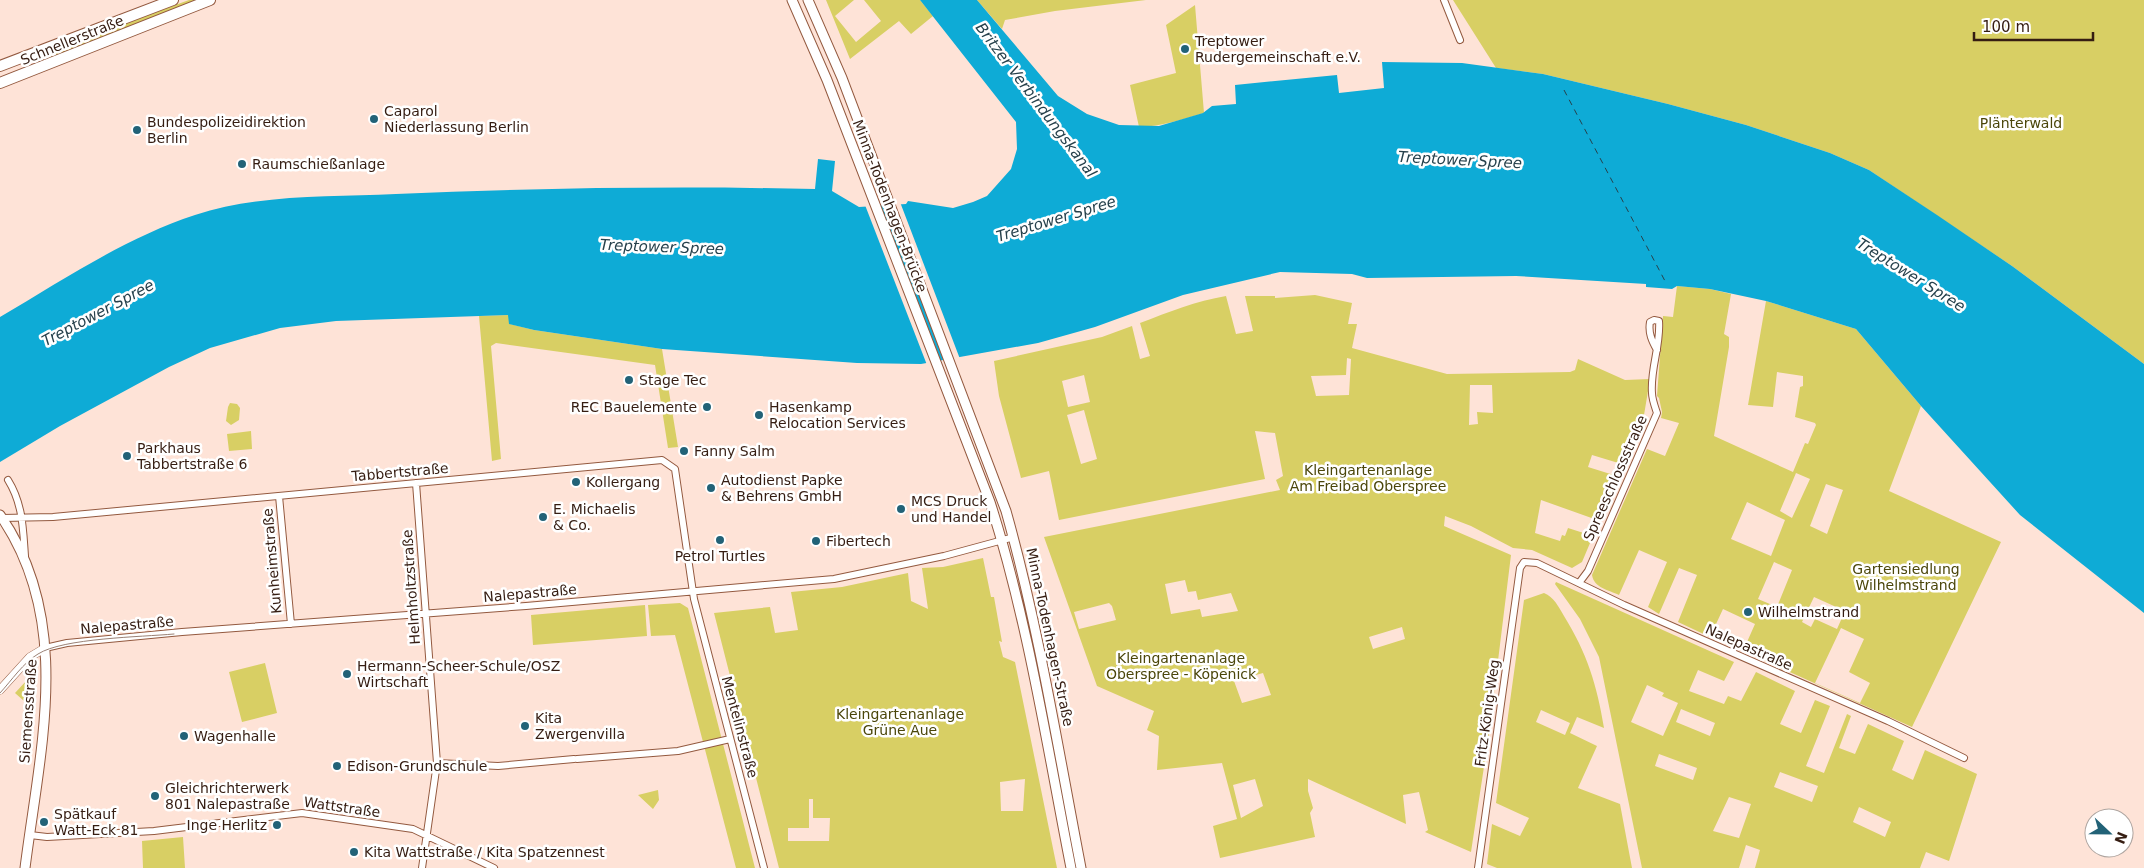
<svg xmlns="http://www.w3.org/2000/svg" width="2144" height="868" viewBox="0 0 2144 868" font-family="'DejaVu Sans',sans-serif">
  <rect width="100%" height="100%" fill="#fee3d7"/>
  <!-- green -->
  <path fill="#d8cf64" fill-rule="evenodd" d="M189 0H197L44 61 43 60 87 37Z
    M826 0H854L835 16 856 42 881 21 864 0H920L933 16 911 34 899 21 850 59Z
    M977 0H1146L1055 11 1005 20 1002 29Z
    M1453 0H2144V364L2012 266 1869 170 1830 153 1746 125 1668 104 1543 74 1496 68Z
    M1195 5 1204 113C1181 120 1162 126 1139 127L1130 85 1176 73 1166 25Z
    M1677 286 1710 289 1731 294 1724 334 1729 337V347L1714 436 1793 472 1805 443 1808 444 1816 425 1815 423 1795 417 1800 387 1803 386V376L1777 372 1773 407 1748 405 1766 301 1856 329 1921 406 1889 491 2001 542 1912 727 1743 651 1755 624 1723 609 1710 637 1678 622 1697 575 1679 568 1659 614 1648 607 1667 562 1639 550 1619 595C1609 590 1594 588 1592 575L1647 449 1665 456 1679 423 1661 418 1662 412 1659 398 1657 396 1663 316 1673 317ZM1796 473 1810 479 1792 518 1780 511ZM1826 484 1843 490 1827 534 1810 526ZM1747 502 1785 520 1771 556 1731 539ZM1774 562 1792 570 1777 607 1758 599ZM1814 597 1845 611 1837 629 1815 619 1811 627 1802 622ZM1841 628 1864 639 1849 672 1870 683 1860 703 1815 683Z
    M1315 295 1352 303 1348 324H1357L1352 348 1447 374 1570 372 1575 370 1578 359 1625 380 1650 379 1642 427 1625 465 1592 455 1588 467 1620 477 1600 521 1541 500 1535 533 1560 541 1562 535 1565 536 1568 528 1593 536 1582 562 1572 568 1532 550 1513 548 1471 526 1445 516 1444 526 1511 555 1489 734 1471 852 1425 832 1428 830 1419 792 1403 795 1406 824 1308 779V791L1313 808 1310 813 1315 837 1220 858 1213 826 1237 819 1222 763 1157 770 1159 736 1147 730 1154 711 1097 686 1044 537 1280 490 1276 480 1283 476 1275 433 1255 431 1265 479 1059 520 1049 471 1021 478 999 396 994 361 1102 337 1132 326 1140 359 1150 356 1140 323C1169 312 1196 301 1226 296L1236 334 1253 331 1245 296H1275V298ZM1347 358 1351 359 1349 395 1316 396 1311 376 1346 375ZM1084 375 1090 402 1068 407 1062 381ZM1470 385H1492L1493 413 1477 412 1478 424 1469 425ZM1084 410 1097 459 1081 464 1067 415ZM1185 580 1188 592 1196 591 1198 600 1231 593 1238 611 1202 617 1200 609 1171 614 1165 584ZM1109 603 1112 606 1116 620 1079 629 1074 612ZM1402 627 1405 639 1373 649 1369 637ZM1263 673 1271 695 1242 703 1234 681ZM1255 779 1263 806 1241 818 1233 785Z
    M509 315 510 324 534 330 662 349 678 447 668 448 655 365 496 343 491 346 501 459 492 461 479 316Z
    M230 403 237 404 240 408 239 420 231 425 226 421 228 407Z
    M251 431 252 449 229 451 227 434Z
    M983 558 991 597H994L1002 642 999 641 1003 657 1015 662 1057 868H779L714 613 770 607 775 633 798 630 791 592 842 587 908 573 911 601 928 609 922 568 943 567ZM1025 779 1023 811H1001L1000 782ZM809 799H813V818H830L829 841H788V828H809Z
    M1556 582 1734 662 1724 681 1698 670 1689 691 1724 704 1728 696 1741 701 1756 672 1795 691 1780 724 1801 733 1815 700 1830 706 1806 766 1824 773 1847 714 1851 716 1839 748 1855 754 1868 724 1904 741 1892 770 1913 780 1925 750 1977 774 1949 861 1926 852 1920 868H1755L1760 850 1746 845 1739 868H1642L1599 657 1580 619 1555 584ZM1647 685 1664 693 1662 696 1678 703 1663 736 1631 722ZM1681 709 1715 723 1710 736 1676 722ZM1659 754 1697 768 1693 780 1655 766ZM1780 772 1818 786 1812 802 1774 787ZM1729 797 1751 804 1739 838 1713 831ZM1859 807 1891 822 1885 837 1853 822Z
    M1544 593C1554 597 1558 606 1564 616 1587 653 1597 685 1604 728L1577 717 1570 733 1597 746 1578 788 1620 804 1632 868H1497L1487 864 1492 824 1520 836 1529 818 1496 803 1524 600ZM1541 710 1570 723 1565 735 1536 722Z
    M680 603 688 608 755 868H736L675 635 651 636 648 605Z
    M645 605 647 636 533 645 531 615Z
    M265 663 277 713 242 722 229 672Z
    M27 680 35 687 33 709 15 693Z
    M658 790 659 800 653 809 638 795Z
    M183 837 185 868H143L142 841Z"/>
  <!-- water -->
  <path fill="#0eabd6" d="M920 0H977L1058 96 1087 114 1119 125 1159 126 1203 113 1212 106 1236 104 1235 85 1337 75 1339 93 1384 88 1382 62 1462 63 1543 74 1668 104 1746 125 1830 153 1869 170 1937 215 2012 266 2144 364V613L2020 515 1921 406 1856 329 1766 301 1710 289 1677 286 1672 289 1646 287V284L1516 276 1367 278 1352 274 1280 272 1183 295 1095 327 1038 343 921 364 857 363 662 349 534 330 509 324 508 315 336 321 280 328 210 348 169 367 60 426 0 462V317C63 280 125 238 195 215 259 194 330 197 396 194 536 188 675 186 815 189L818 159 835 161 832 191 859 207 906 204 908 201 953 208 973 202 987 196 1011 169 1017 149 1016 122Z"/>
  <!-- pier -->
  <path fill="#fee3d7" d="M900 202 960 359 946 362 885 203Z
    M879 204 940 363 927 365 865 205Z"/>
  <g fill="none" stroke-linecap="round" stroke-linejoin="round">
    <!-- ferry -->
    <path stroke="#26414c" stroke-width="1" stroke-dasharray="6 5" stroke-linecap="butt" d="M1564 90 1665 281"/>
    <defs>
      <path id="minor" d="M1444 0 1460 40
        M8 480C23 504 23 529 25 556
        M416 483 437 763 422 868
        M279 496 291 624
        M2 518 53 517 662 460 675 469 694 599 764 868
        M1579 583 1588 571 1657 413C1655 407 1652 399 1652 393 1650 369 1661 345 1659 321L1654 320 1650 322C1648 333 1652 341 1657 350
        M45 648 67 643 182 632 526 606 834 579 944 556 1014 537
        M577 759 678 751 730 739
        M437 763 498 766 574 759
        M30 835 47 837 154 831 302 813 413 829 494 868
        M1478 868 1520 568 1524 562 1537 563 1624 605 1888 721 1964 758"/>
      <path id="tertiary" d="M0 690 30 657 45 648"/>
      <path id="secondary" d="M792 0 827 80 990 502C1028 621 1047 746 1071 868
        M808 0 842 78 1006 511C1039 628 1058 749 1081 868
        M0 515C74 621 40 749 25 868"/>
      <path id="primary" d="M0 66 173 0
        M0 83 210 0"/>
    </defs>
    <!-- minor casing -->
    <use href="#minor" stroke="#93593f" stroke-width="8"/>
    <!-- tertiary casing -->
    <use href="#tertiary" stroke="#93593f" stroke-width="9"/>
    <!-- secondary casing -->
    <use href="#secondary" stroke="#93593f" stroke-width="11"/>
    <!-- primary casing -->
    <use href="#primary" stroke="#93593f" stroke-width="12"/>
    <!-- minor -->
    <use href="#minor" stroke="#fff" stroke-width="6"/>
    <!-- tertiary -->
    <use href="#tertiary" stroke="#fff" stroke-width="8"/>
    <!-- secondary -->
    <use href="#secondary" stroke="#fff" stroke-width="9"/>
    <!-- primary -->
    <use href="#primary" stroke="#fff" stroke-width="10"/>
    <!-- tram -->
    <path stroke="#9a8175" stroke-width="1" d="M0 693C12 680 23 663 38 654 63 638 141 637 174 634"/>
  </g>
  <!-- markers -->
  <g fill="#226277" stroke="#fff" stroke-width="2">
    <circle cx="1185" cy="49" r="5"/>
    <circle cx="374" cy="119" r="5"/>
    <circle cx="137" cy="130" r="5"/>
    <circle cx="242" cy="164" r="5"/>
    <circle cx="629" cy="380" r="5"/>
    <circle cx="707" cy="407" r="5"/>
    <circle cx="759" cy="415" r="5"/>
    <circle cx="684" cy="451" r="5"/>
    <circle cx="127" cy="456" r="5"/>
    <circle cx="576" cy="482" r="5"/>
    <circle cx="711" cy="488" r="5"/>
    <circle cx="901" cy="509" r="5"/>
    <circle cx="543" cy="517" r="5"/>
    <circle cx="720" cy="540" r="5"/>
    <circle cx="816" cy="541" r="5"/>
    <circle cx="1748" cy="612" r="5"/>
    <circle cx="347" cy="674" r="5"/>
    <circle cx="525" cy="726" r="5"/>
    <circle cx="184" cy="736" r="5"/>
    <circle cx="337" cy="766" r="5"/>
    <circle cx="155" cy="796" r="5"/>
    <circle cx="44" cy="822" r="5"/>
    <circle cx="277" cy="825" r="5"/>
    <circle cx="354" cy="852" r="5"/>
  </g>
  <g text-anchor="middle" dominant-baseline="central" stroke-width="5" stroke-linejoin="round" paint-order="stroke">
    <!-- street labels -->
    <g font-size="14" fill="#351d12" stroke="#fff">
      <text transform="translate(72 40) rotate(-22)">Schnellerstraße</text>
      <text transform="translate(890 206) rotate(69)">Minna-Todenhagen-Brücke</text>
      <text transform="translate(400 472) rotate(-5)">Tabbertstraße</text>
      <text transform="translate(1615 478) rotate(-66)">Spreeschlossstraße</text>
      <text transform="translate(272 561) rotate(-95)">Kunheimstraße</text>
      <text transform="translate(411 587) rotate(-94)">Helmholtzstraße</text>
      <text transform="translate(530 593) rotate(-5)">Nalepastraße</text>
      <text transform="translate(127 625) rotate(-5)">Nalepastraße</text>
      <text transform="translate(1050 637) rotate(78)">Minna-Todenhagen-Straße</text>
      <text transform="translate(1749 647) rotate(24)">Nalepastraße</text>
      <text transform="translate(28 711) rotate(-86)">Siemensstraße</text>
      <text transform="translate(1487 713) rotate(-82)">Fritz-König-Weg</text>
      <text transform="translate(740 727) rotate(75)">Mentelinstraße</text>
      <text transform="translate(342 807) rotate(8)">Wattstraße</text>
    </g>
    <!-- poi labels -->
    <g font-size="14" fill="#351d12" stroke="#fff" text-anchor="start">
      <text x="1195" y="41">Treptower<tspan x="1195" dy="16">Rudergemeinschaft e.V.</tspan></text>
      <text x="384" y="111">Caparol<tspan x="384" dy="16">Niederlassung Berlin</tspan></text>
      <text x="147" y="122">Bundespolizeidirektion<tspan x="147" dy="16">Berlin</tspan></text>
      <text x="252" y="164">Raumschießanlage</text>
      <text x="639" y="380">Stage Tec</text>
      <text x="697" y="407" text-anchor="end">REC Bauelemente</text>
      <text x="769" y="407">Hasenkamp<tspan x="769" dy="16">Relocation Services</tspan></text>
      <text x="137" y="448">Parkhaus<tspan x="137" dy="16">Tabbertstraße 6</tspan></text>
      <text x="694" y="451">Fanny Salm</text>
      <text x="721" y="480">Autodienst Papke<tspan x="721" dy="16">&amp; Behrens GmbH</tspan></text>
      <text x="586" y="482">Kollergang</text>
      <text x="911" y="501">MCS Druck<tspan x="911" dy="16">und Handel</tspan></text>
      <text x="553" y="509">E. Michaelis<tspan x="553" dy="16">&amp; Co.</tspan></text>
      <text x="826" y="541">Fibertech</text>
      <text x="720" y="556" text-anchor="middle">Petrol Turtles</text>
      <text x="1758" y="612">Wilhelmstrand</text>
      <text x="357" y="666">Hermann-Scheer-Schule/OSZ<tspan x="357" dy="16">Wirtschaft</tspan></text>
      <text x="535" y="718">Kita<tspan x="535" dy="16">Zwergenvilla</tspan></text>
      <text x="194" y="736">Wagenhalle</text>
      <text x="347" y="766">Edison-Grundschule</text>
      <text x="165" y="788">Gleichrichterwerk<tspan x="165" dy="16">801 Nalepastraße</tspan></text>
      <text x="54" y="814">Spätkauf<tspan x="54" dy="16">Watt-Eck 81</tspan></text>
      <text x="267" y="825" text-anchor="end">Inge Herlitz</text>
      <text x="364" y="852">Kita Wattstraße / Kita Spatzennest</text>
    </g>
    <!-- park labels -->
    <g font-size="14" fill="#4b460a" stroke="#fff">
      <text x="2021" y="123">Plänterwald</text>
      <text x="1368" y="470">Kleingartenanlage<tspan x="1368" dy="16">Am Freibad Oberspree</tspan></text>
      <text x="1906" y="569">Gartensiedlung<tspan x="1906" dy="16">Wilhelmstrand</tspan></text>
      <text x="1181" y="658">Kleingartenanlage<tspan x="1181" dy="16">Oberspree - Köpenick</tspan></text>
      <text x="900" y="714">Kleingartenanlage<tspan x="900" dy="16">Grüne Aue</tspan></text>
    </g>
    <!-- water labels -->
    <g font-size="15" font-style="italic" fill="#26414c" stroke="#fff">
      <text transform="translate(1036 100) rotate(53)">Britzer Verbindungskanal</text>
      <text transform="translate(1460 160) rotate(3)">Treptower Spree</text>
      <text transform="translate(1056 219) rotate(-17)">Treptower Spree</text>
      <text transform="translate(662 247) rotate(2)">Treptower Spree</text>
      <text transform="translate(1911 275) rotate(32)">Treptower Spree</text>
      <text transform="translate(98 313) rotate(-28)">Treptower Spree</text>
    </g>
  </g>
  <!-- north arrow -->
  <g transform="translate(2109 833) rotate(112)"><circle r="24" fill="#ffffff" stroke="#aea5a0"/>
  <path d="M0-4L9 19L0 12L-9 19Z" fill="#226277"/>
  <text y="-8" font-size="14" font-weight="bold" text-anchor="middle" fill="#351d12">N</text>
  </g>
  <!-- scale -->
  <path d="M1974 32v8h119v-8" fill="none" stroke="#351d12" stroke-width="2.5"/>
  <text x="1982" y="32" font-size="15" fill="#351d12" stroke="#ffffff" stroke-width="4" paint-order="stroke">100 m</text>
</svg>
